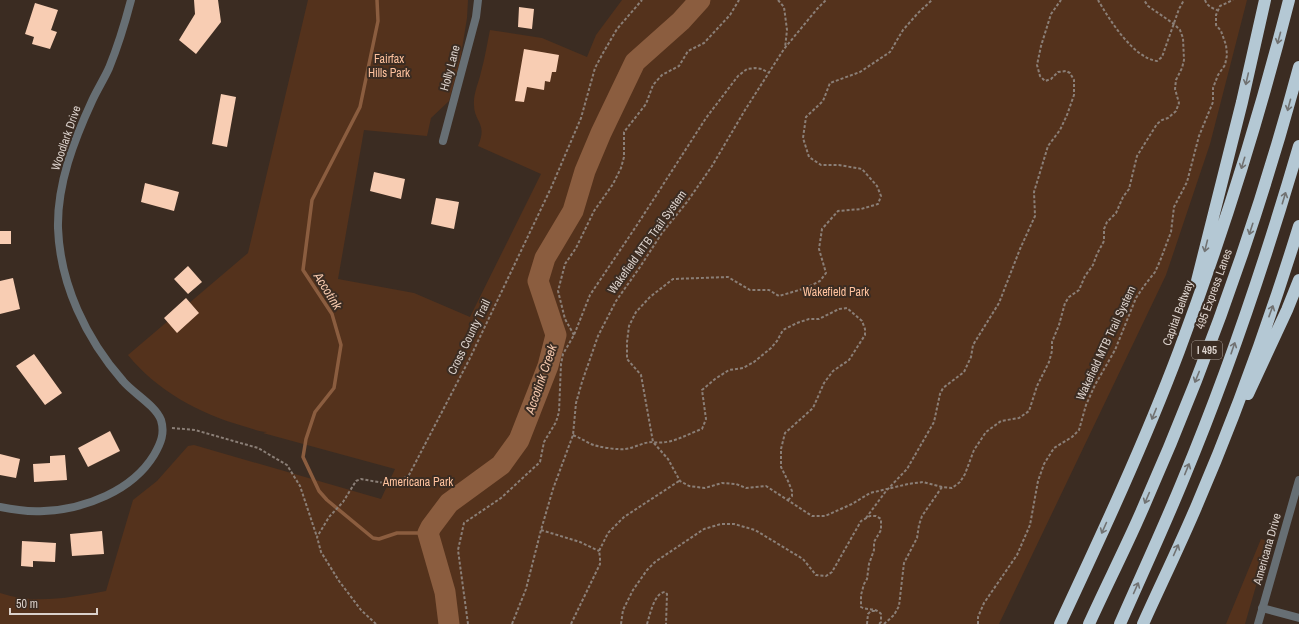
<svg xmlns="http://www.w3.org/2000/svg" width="1299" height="624" viewBox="0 0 1299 624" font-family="'Archivo Narrow',sans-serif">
  <rect width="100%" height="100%" fill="#3b2c22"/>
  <!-- green -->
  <path fill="#54321c" d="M308 0H468L467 18 460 61 449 101 431 118 427 136 364 130 338 279 414 293 470 317 541 174 478 146C488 123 474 122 474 105 473 94 479 82 481 72 485 58 487 44 490 30L542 38 587 57 596 35 622 0H1247L1210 144 1166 275 999 624H0V593C7 595 14 597 21 598 49 602 78 596 106 591L133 500 157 481 188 446 194 445 381 499 395 469 263 433 267 432C259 432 251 428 243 426 200 414 156 390 128 355L248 253Z
    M1261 539 1269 541 1245 624H1226Z"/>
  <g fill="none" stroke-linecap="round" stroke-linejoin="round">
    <!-- stream -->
    <path stroke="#8b5d3f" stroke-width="3.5" d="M377 0 378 21 360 107 312 200 303 270 332 314 341 345 334 388 315 412 306 439 303 457 319 491 327 500 373 538 379 539 397 533H428"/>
    <!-- river -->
    <path stroke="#8b5d3f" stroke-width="21" d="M449 624 445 592 428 533 431 527 449 503 501 465 519 440 548 366 556 335 538 281 545 258 573 211 585 171 601 133 635 62 681 21 700 0"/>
  </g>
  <!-- building -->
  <path fill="#f8cdb3" d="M194 0H218L221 22 196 54 179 40 195 14Z
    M35 3 58 10 51 30 57 32 50 49 32 44 34 37 25 34Z
    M519 7 534 9 532 29 518 27Z
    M524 49 559 55 556 72H552L550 82 545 81 544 90 527 87 524 102 515 101Z
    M221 94 236 97 227 147 212 144Z
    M374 172 405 179 401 199 370 191Z
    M145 183 179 192 174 211 141 202Z
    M436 198 459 202 454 229 431 224Z
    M0 231H11V244H0Z
    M188 266 202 282 188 294 174 279Z
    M13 278 20 309 0 314V281Z
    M186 298 199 313 177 333 164 318Z
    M34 354 62 393 45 405 16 366Z
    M110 431 120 451 88 467 78 448Z
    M0 454 20 459 16 478 0 475Z
    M65 455 67 480 34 482 33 464 50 463V456Z
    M102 531 104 554 72 556 70 534Z
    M22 541 56 543 55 562 33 561V567L21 566Z"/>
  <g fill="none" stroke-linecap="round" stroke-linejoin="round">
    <!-- path -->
    <path stroke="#8b7f77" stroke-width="2" stroke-dasharray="3 2" stroke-linecap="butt" d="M778 0 784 7 787 30 785 48
      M1098 0C1109 19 1133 58 1157 61L1162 57 1179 9 1184 0
      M1205 0C1207 6 1212 8 1217 10
      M574 335 565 319 558 291 565 264 576 248 594 211 613 184 621 168 624 157V132L646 104 653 85 662 75 679 66 688 51 704 43 730 15 739 0
      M172 428 195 430 258 448 287 465 300 486 317 537
      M573 435C580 438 585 441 591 444 597 447 618 450 625 449 635 448 643 442 653 442L668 459 680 481 689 486 705 488 722 483 736 484 746 488 766 486 812 516H825L852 504 870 493 908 484 923 482 942 487 952 488 960 482 965 474 974 450 986 432 1001 421 1019 418 1029 411 1037 386 1049 362 1052 351V342L1059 325 1065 303 1069 297 1079 290 1085 276 1093 265 1097 254 1104 241V229L1107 222 1116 213 1123 197 1129 189 1137 156 1157 124 1162 120 1168 118 1176 111 1179 103 1175 89 1176 80 1182 68 1184 60 1183 38 1180 30 1174 24 1148 6 1144 0
      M788 500 792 496V491L788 481 781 467V449L785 433 813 408 824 383 833 371 849 360 865 335V329L862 321 847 308 839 309 819 319H809L797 323 783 330 777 341 771 348 754 362 743 368 729 370 715 379 702 390 706 419 702 429C685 435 671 445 653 442L641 375 627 359V342L629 326 636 312 650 297 673 279 728 277 750 290H769L779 296 806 288 820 281 826 273 819 249 822 229 838 211 861 209 878 204 881 196 877 186 862 169 839 165H821L809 157 803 138 806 117 823 101 830 83 860 72 890 52 903 30 918 13 932 0
      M866 518 886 491 907 469 934 422 940 394 943 388 964 372 971 357 973 345 999 303 1020 249 1035 216 1034 192 1048 146 1060 130 1067 115 1074 95V80L1070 73 1066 71 1058 72 1051 79 1045 81 1040 76 1037 65 1041 46 1051 14 1061 0
      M541 530 580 542 599 551
      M376 624 361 610 339 581 321 552 317 537 329 517 343 502 356 481 361 479 384 483 393 482 403 479 409 475 469 360 551 188 581 118 595 68 603 53 617 29 642 0
      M468 624 458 550 464 523 501 498 540 462 544 442 556 422 559 412 561 364 563 354 574 335 590 295 637 225 706 118 738 76 747 69 755 68 762 69 769 73
      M512 624 526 589 541 530 553 489 573 435 576 403 582 382 598 336 616 301 640 267 662 233 687 202 712 166 745 110 784 49 817 9 826 0
      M571 624 600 564V557L599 551 608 533 624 517 679 481
      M621 624 623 610 633 590 647 570 655 562 704 529 721 524H734L755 530 803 559 816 575 826 576 832 572 861 521 870 516H876L881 519V530L874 542V550L869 564 867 579 864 584 861 595V607C868 611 875 607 881 614V622L879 624
      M647 624C650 615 654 593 665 592L667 594 666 624
      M867 624 868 614 871 611H875
      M884 624 894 615 899 606 904 563 917 538 919 525 922 516 942 487
      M978 624V617L984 603 1017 555 1030 525 1038 481 1044 464 1054 448 1072 437 1079 430 1086 405 1095 385 1115 350 1136 298 1144 286 1155 272 1160 261 1171 232 1174 207 1187 182 1199 136 1213 102V88L1218 75 1225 65 1227 55 1226 45 1221 31 1216 25V15L1220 6 1233 0"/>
    <!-- minor -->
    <path stroke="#676f74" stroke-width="8" d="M443 141 476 17 478 0
      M0 507C14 510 29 512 44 511 85 509 132 491 154 455 161 443 165 433 161 420 155 405 133 393 123 381 86 339 60 284 58 228 57 184 74 140 92 101 97 90 104 79 109 68 118 46 125 23 131 0
      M1262 608 1299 618"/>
    <!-- tertiary -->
    <path stroke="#676f74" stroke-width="8" d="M1258 624 1299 480"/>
    <!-- motorway -->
    <path stroke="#b4c8d4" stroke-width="12" d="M1197 281 1242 102 1265 0
      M1248 394 1287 310 1299 280
      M1060 624C1102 534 1144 444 1179 351 1222 236 1259 119 1289 0
      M1089 624C1104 591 1120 559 1135 526 1202 377 1257 224 1299 67
      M1120 624C1141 576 1163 529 1183 480 1228 372 1266 259 1299 146
      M1143 624C1161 584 1180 545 1197 505 1236 414 1270 320 1299 226"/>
  </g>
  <!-- one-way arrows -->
  <defs><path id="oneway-shaft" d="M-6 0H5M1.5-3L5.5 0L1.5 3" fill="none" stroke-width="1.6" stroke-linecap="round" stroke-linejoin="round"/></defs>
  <g stroke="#717272">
    <use href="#oneway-shaft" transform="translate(1279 38) rotate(105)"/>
    <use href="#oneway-shaft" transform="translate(1247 79) rotate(103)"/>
    <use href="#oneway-shaft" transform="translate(1289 105) rotate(105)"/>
    <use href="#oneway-shaft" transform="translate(1243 163) rotate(107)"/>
    <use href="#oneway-shaft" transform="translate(1284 198) rotate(-73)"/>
    <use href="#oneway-shaft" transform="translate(1251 229) rotate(108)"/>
    <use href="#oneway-shaft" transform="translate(1206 246) rotate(104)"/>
    <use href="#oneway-shaft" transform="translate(1271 311) rotate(-70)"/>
    <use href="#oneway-shaft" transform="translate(1233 348) rotate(-71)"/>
    <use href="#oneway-shaft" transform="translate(1197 377) rotate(112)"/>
    <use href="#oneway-shaft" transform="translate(1154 414) rotate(112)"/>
    <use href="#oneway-shaft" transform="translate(1187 469) rotate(-68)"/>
    <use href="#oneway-shaft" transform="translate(1147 498) rotate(113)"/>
    <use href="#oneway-shaft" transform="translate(1104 528) rotate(114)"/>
    <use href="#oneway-shaft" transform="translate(1176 550) rotate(-66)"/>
    <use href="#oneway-shaft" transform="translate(1136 588) rotate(-66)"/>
  </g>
  <g text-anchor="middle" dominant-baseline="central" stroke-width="4" stroke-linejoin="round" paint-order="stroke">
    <!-- shield labels -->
    <rect fill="#3b2c22" stroke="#aba098" stroke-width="1" x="1192" y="341" width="30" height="18" rx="3"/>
    <g font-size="11" font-weight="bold" fill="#dbd1cb">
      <text x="1207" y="350">I 495</text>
    </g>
    <!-- park labels -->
    <g font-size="12" fill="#fec29e" stroke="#3b2c22">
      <text x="389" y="59">Fairfax<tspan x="389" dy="14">Hills Park</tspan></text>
      <text x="836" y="292">Wakefield Park</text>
      <text x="418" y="482">Americana Park</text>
    </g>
    <!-- street labels -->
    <g font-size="12" fill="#dbd1cb" stroke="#3b2c22">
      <text transform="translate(450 68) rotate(-75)">Holly Lane</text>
      <text transform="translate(66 138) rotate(-71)">Woodlark Drive</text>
      <text transform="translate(647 242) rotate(-54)">Wakefield MTB Trail System</text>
      <text transform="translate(1214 289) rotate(-70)">495 Express Lanes</text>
      <text transform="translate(1178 313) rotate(-70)">Capital Beltway</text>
      <text transform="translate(469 337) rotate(-64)">Cross County Trail</text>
      <text transform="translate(1106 343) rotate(-65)">Wakefield MTB Trail System</text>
      <text transform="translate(1267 549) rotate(-74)">Americana Drive</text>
    </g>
    <!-- water labels -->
    <g font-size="13" font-style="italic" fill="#f5c8ad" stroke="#3b2c22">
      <text transform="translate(328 291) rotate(58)">Accotink</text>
      <text transform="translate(541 379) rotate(-71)">Accotink Creek</text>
    </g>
  </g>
  <!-- scale -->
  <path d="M10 608v6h87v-6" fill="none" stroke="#dbd1cb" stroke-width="2"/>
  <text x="16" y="608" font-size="12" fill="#dbd1cb" stroke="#3b2c22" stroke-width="3" paint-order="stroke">50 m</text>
</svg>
